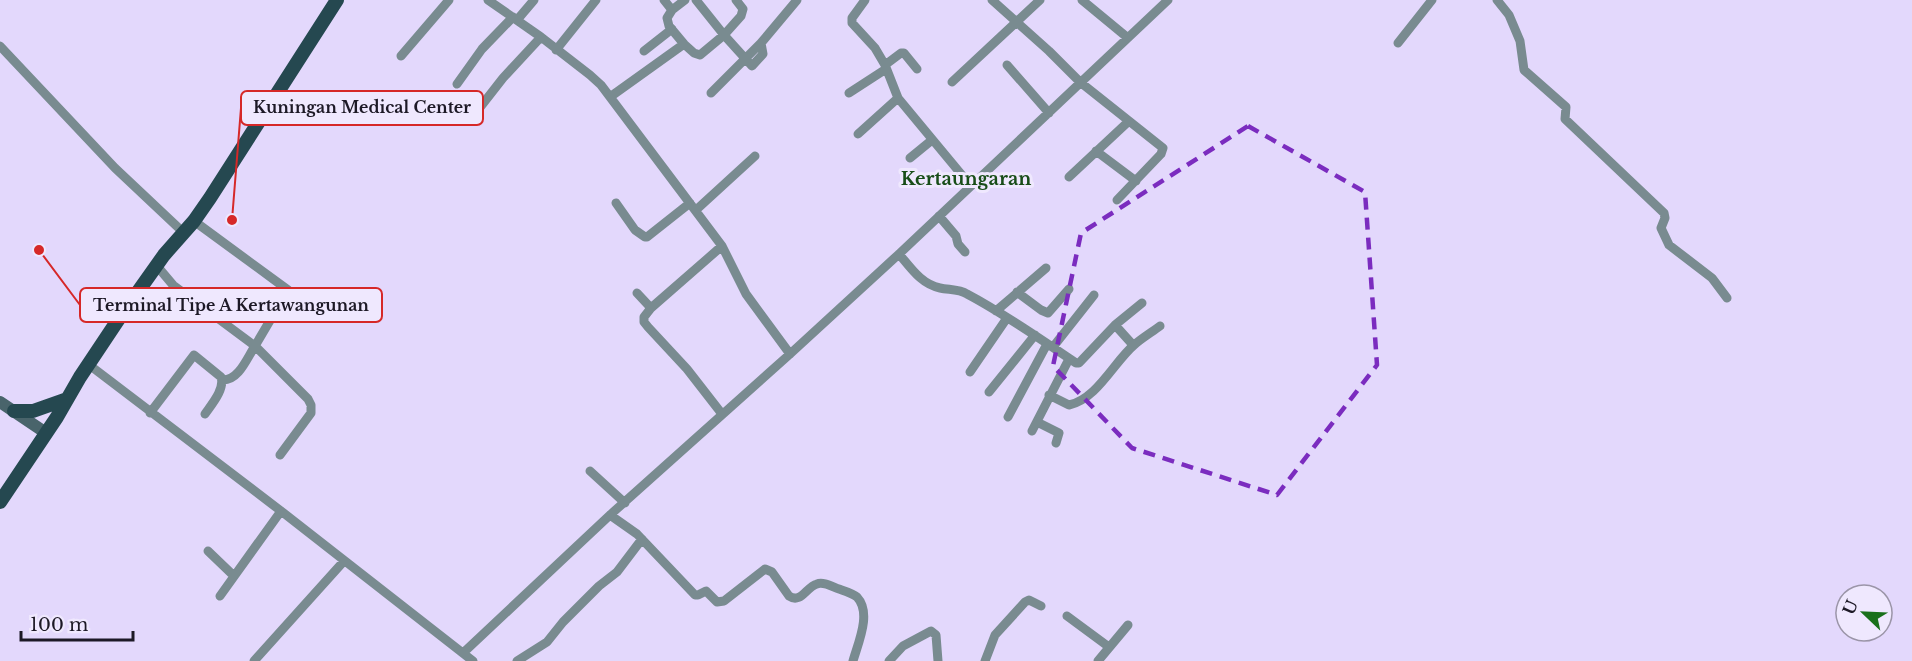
<svg xmlns="http://www.w3.org/2000/svg" width="1912" height="661" viewBox="0 0 1912 661" font-family="'Libre Baskerville',serif">
  <rect width="100%" height="100%" fill="#e3d8fc"/>
  <g fill="none" stroke-linecap="round" stroke-linejoin="round">
    <!-- street -->
    <path stroke="#798b90" stroke-width="9" d="M488 0 541 37 590 75 601 85 722 246 746 294 790 354
      M664 0 672 10
      M696 0 724 35 741 16 743 9 736 0
      M865 0 852 18V23L875 48 885 65 898 98 971 186
      M992 0 1049 51 1080 82 1163 148 1161 154 1117 200
      M1082 0 1128 38
      M1497 0 1509 15 1520 41 1524 70 1566 107 1565 119 1664 213 1665 218 1661 228 1669 245 1712 278 1727 298
      M517 20 534 0
      M1398 43 1432 0
      M684 44 669 26 667 18 672 10 685 0
      M0 46 115 168 184 233
      M556 50 596 0
      M644 51 672 29
      M401 56 449 0
      M885 65 901 53H904L917 69
      M1007 65 1049 113
      M952 82 1040 0
      M457 84 482 49 513 17
      M711 93 761 43
      M849 93 886 69
      M610 97 684 44 694 53 700 55 724 35 752 66 763 54 761 43 797 0
      M478 110 503 78 541 37
      M858 134 898 98
      M1096 151 1136 181
      M910 158 932 140
      M1069 177 1129 121
      M616 203 635 230 645 237H647L690 203
      M696 210 755 156
      M939 216 956 236 958 244 965 252
      M194 221 288 290 255 346 308 399 311 405V413L280 455
      M899 254C911 268 921 284 940 288 949 290 959 289 967 294 1005 314 1040 339 1076 363H1079L1115 325 1133 345
      M157 266 173 285 255 346C247 358 239 380 223 380
      M1017 292 1041 310 1048 313 1069 289
      M637 293 651 308
      M996 311 1046 268
      M1115 325 1142 303
      M1053 347 1094 295
      M88 364 281 511 473 661
      M970 372 1007 318
      M989 392 1035 335
      M1049 395 1069 405C1097 399 1114 362 1134 345 1142 338 1152 332 1160 326
      M150 413 194 355 221 377C225 389 212 404 205 414
      M722 414 687 369 648 327 644 322V317L651 308 722 246
      M1008 417 1047 344
      M1037 422 1059 433 1056 443
      M1032 431 1069 359
      M590 471 625 503
      M610 515 637 534 695 595H698L706 591 717 602 724 601 765 569 772 572 789 596C801 604 806 587 817 584 823 581 833 587 839 589 845 591 852 593 857 597 872 613 858 643 853 661
      M208 551 234 576
      M220 596 281 511
      M1067 616 1109 647
      M463 653 610 515 790 354 899 254 1168 0
      M254 661 344 561
      M517 661 547 642 563 622 599 586 617 572 642 539
      M889 661 903 646 931 631 936 635 938 661
      M985 661 995 635 1025 602 1029 600 1041 606
      M1098 661 1128 625"/>
    <!-- secondary -->
    <path stroke="#49646b" stroke-width="12" d="M0 402 46 433"/>
    <!-- primary -->
    <path stroke="#254850" stroke-width="14" d="M14 411H33L67 399
      M0 502 57 417 80 377 120 317 164 255 194 221 210 198 337 0"/>
  </g>
  <!-- marked area -->
  <path fill="none" stroke="#7b2cbf" stroke-width="4.5" stroke-dasharray="12 8" stroke-linejoin="round" d="M1248 126 1365 192 1377 365 1277 495 1132 448 1053 366 1081 233Z"/>
  <g text-anchor="middle" dominant-baseline="central" stroke-width="6" stroke-linejoin="round" paint-order="stroke">
    <!-- quarter labels -->
    <g font-size="18" font-weight="bold" fill="#184d18" stroke="#efe8fe">
      <text x="966" y="179">Kertaungaran</text>
    </g>
  </g>
  <!-- callouts -->
  <path fill="none" stroke="#d62828" stroke-width="2" d="M232 220L241 108M39 250L80 305"/>
  <g fill="#d62828" stroke="#efe8fe" stroke-width="2">
    <circle cx="232" cy="220" r="6"/>
    <circle cx="39" cy="250" r="6"/>
  </g>
  <g fill="#efe8fe" stroke="#d62828" stroke-width="2">
    <rect x="241" y="91" width="242" height="34" rx="6"/>
    <rect x="80" y="288" width="302" height="34" rx="6"/>
  </g>
  <g font-size="16" text-anchor="middle" font-weight="bold" fill="#1d1926">
    <text x="362" y="113">Kuningan Medical Center</text>
    <text x="231" y="311">Terminal Tipe A Kertawangunan</text>
  </g>
  <!-- north arrow -->
  <g transform="translate(1864 613) rotate(293)"><circle r="28" fill="#efe8fe" stroke="#9b95a8" stroke-width="1.5"/>
  <path d="M0-4.5L10 22L0 15L-10 22Z" fill="#19701b"/>
  <text y="-9" font-size="16" font-weight="bold" text-anchor="middle" fill="#1d1926">U</text>
  </g>
  <!-- scale -->
  <path d="M21 631v9h112v-9" fill="none" stroke="#1d1926" stroke-width="3"/>
  <text x="30" y="631" font-size="18" fill="#1d1926" stroke="#efe8fe" stroke-width="4.5" paint-order="stroke">100 m</text>
</svg>
